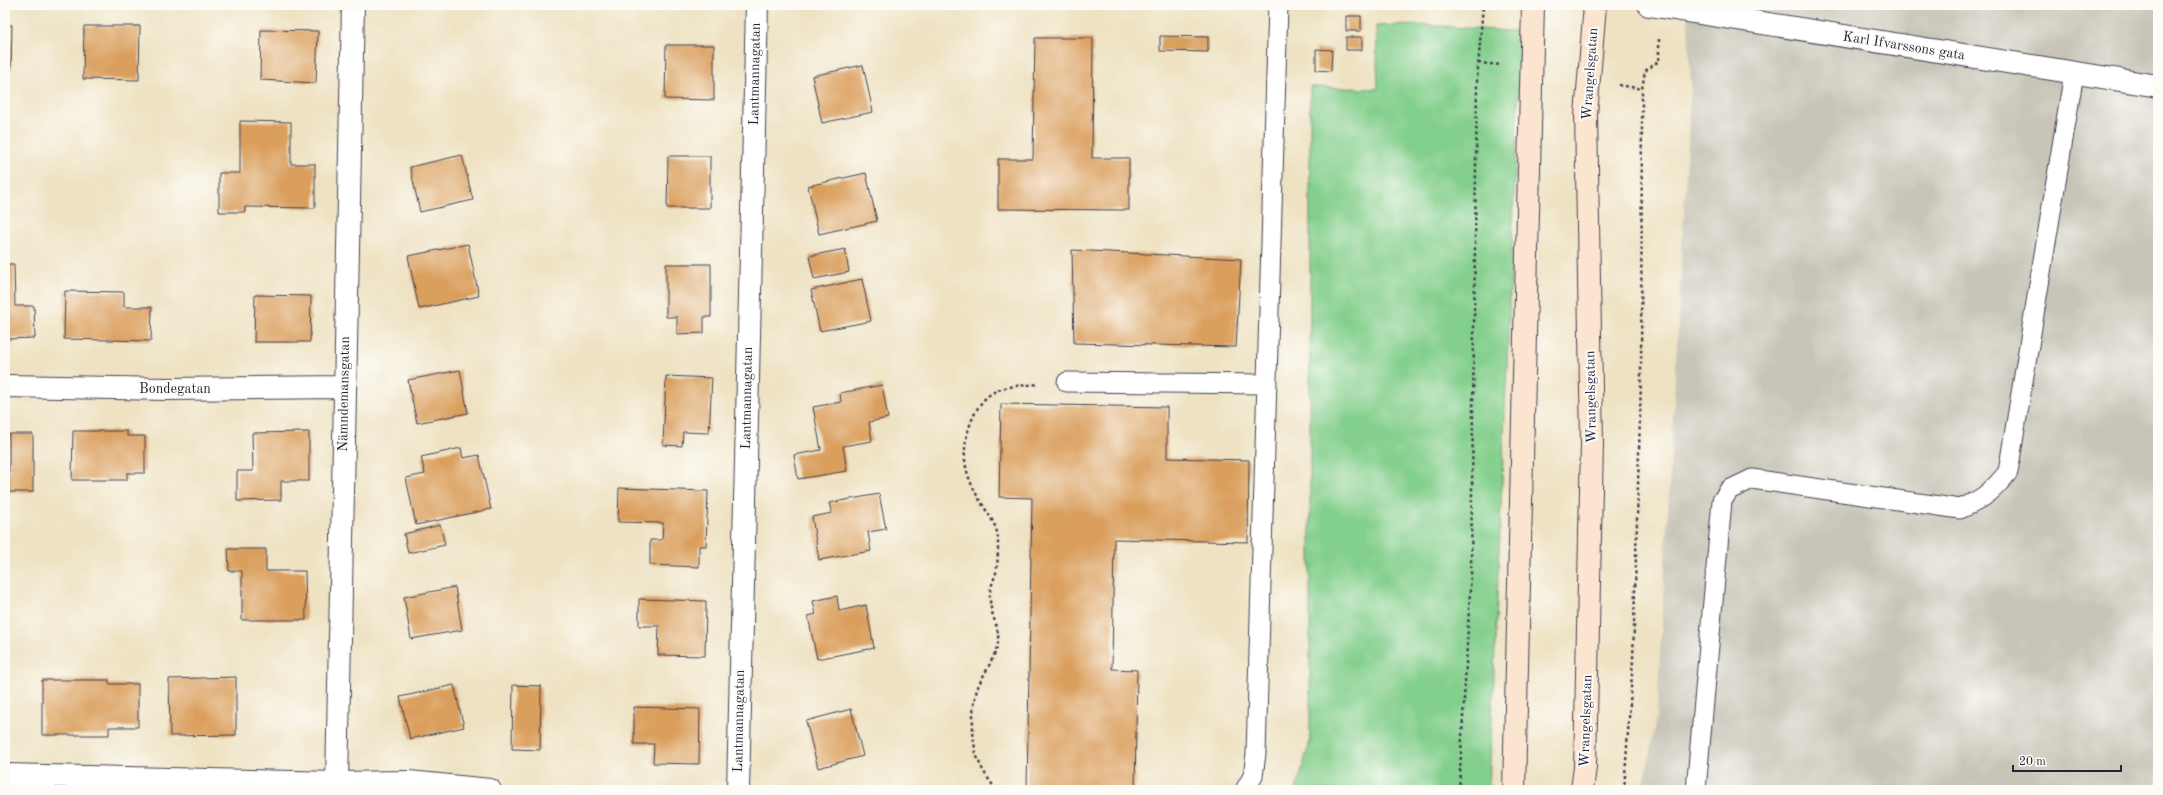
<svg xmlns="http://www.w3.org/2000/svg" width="2163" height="795" viewBox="0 0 2163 795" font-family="'Old Standard TT',serif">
  <rect width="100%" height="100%" fill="#fdfcf7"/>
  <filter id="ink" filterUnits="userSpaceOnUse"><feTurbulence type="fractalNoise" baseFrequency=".025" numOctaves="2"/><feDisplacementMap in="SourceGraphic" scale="8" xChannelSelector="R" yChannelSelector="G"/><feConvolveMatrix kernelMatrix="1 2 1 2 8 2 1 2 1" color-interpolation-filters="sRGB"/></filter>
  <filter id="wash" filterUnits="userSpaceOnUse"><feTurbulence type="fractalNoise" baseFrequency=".012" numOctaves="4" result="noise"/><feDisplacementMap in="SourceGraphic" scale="16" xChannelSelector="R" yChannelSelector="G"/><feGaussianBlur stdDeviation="0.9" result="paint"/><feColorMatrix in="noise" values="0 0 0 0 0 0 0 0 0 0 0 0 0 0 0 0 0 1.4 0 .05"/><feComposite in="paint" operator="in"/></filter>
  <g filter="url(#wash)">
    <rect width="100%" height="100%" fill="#eee2c2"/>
    <!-- industrial -->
    <path fill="#c8c4b8" d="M1687 5H2158V790H1643L1657 713 1691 83Z"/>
    <!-- green -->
    <path fill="#83cf8c" stroke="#527864" d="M1426 25 1521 32 1489 790H1296L1310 741V87L1378 89 1376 26Z"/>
    <g id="blocks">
      <!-- building -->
      <path fill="#da9f5d" d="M1346 16H1361V31H1346Z
        M5 25H12L11 70H5Z
        M84 26H140L139 80 83 79Z
        M261 30 318 31 316 83 260 80Z
        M1160 36 1208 37V52L1160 51Z
        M1346 37H1362V50H1346Z
        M1035 38H1093L1092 158H1129V210L998 209V159H1033Z
        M666 45H714V100L665 99Z
        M1316 49 1332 50 1331 71 1316 70Z
        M863 65 873 112 822 123 812 76Z
        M240 121 291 122V164H315V208L245 207V212H219V173H240Z
        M462 155 473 200 420 212 410 167Z
        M668 156H710V208H667Z
        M866 173 877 221 819 234 808 186Z
        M468 244 479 296 419 309 408 256Z
        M845 249 849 272 814 279 809 256Z
        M1072 250 1241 259 1236 347 1074 343Z
        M5 264H14L15 306H34L35 338 5 339Z
        M666 264H711V317H704V333L677 334V317H666Z
        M862 279 871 321 820 331 811 290Z
        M65 291 124 292V307H152L151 341 64 339Z
        M255 295 311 296 310 342H254Z
        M460 370 468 413 417 423 408 380Z
        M666 376 712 378 709 433 683 432 682 446 663 445Z
        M882 385 888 418 869 422 872 441 843 446 847 471 798 479 794 455 821 450 813 407 841 402 840 393Z
        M1001 404 1167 407V458L1249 460 1248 542 1114 539 1112 669 1137 670 1135 790H1027L1032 498 999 497Z
        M73 431H127V436H145V473H127V480H72Z
        M309 432V481H281V500L237 501V471H253L252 433Z
        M9 434H33V492H9Z
        M461 448 463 458 479 455 491 509 416 525 406 478 425 474 421 457Z
        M619 488 708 491 706 546H699V567L650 565V540H662L663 523 618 522Z
        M879 494 886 529 868 532 871 551 819 560 812 517 832 513 829 503Z
        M440 525 445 545 408 553 404 534Z
        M228 549H266V571H305L306 620H242V571H229Z
        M455 587 462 630 411 639 404 597Z
        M837 596 839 611 866 605 874 648 817 659 808 616 816 614 813 601Z
        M639 599 706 601 705 656 658 655 659 626H639Z
        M236 677V735L170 736 169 679Z
        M42 680H109V684H138V727H109V735H42Z
        M454 685 464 727 410 739 400 697Z
        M513 685 541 686 540 750 512 749Z
        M634 707 700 709 699 764 653 763 654 744H634Z
        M851 709 863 756 818 768 806 721Z"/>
    </g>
  </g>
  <g filter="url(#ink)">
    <use href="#blocks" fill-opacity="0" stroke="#413f4f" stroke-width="1"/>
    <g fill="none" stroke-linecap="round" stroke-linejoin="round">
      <defs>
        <path id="lane" d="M1067 382 1266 384
          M1245 790 1253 776 1256 754 1278 5
          M1696 790 1722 501 1729 490 1752 479 1960 509C1982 500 1993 491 2008 472L2074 73"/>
        <path id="street" d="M1649 5 2158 86
          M5 386 168 389 344 387
          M5 775 337 783 409 782 490 790
          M337 783 353 5
          M738 790 757 5"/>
        <path id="secondary" d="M1514 790 1533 5
          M1582 790 1585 767 1592 443 1586 115 1595 5"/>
      </defs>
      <!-- lane casing -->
      <use href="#lane" stroke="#413f4f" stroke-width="21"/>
      <!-- street casing -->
      <use href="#street" stroke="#413f4f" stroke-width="24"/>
      <!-- secondary casing -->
      <use href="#secondary" stroke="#413f4f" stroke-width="24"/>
      <!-- path -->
      <path stroke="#413f4f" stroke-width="2.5" stroke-dasharray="3 3" stroke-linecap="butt" d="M1478 63 1501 65
        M1619 85 1642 89
        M996 790C990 781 983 772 979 762 971 744 971 705 978 687 984 673 995 658 998 643 1000 627 990 615 990 599 989 590 993 582 996 573 998 563 998 550 998 540 998 527 990 517 984 507 966 479 959 457 970 425 984 386 1003 387 1039 384
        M1459 790 1471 573 1477 81 1483 5
        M1624 790 1633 660 1641 381 1642 89 1645 71 1659 61V37"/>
      <!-- lane -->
      <use href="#lane" stroke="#fff" stroke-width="19"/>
      <!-- street -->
      <use href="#street" stroke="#fff" stroke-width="22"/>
      <!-- secondary -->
      <use href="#secondary" stroke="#fce5d0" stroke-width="22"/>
    </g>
  </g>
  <g text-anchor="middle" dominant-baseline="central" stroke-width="4" stroke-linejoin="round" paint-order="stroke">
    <!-- street labels -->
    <g font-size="14" fill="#22223b" stroke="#fdfcf7">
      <text transform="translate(1904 46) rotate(9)">Karl Ifvarssons gata</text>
      <text transform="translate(755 74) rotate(-89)">Lantmannagatan</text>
      <text transform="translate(1590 74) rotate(-86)">Wrangelsgatan</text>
      <text x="175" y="389">Bondegatan</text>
      <text transform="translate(344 394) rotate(-89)">Nämndemansgatan</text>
      <text transform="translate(1591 397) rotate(-91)">Wrangelsgatan</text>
      <text transform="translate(747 398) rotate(-89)">Lantmannagatan</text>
      <text transform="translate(739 721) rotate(-89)">Lantmannagatan</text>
      <text transform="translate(1586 721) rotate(-88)">Wrangelsgatan</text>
    </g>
  </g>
  <!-- margin -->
  <rect width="2163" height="795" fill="none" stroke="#fdfcf7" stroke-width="20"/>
  <!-- scale -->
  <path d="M2013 765v6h108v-6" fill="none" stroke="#22223b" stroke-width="2"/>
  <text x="2019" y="765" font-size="12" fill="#22223b" stroke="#fdfcf7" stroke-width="3" paint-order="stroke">20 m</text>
</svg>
